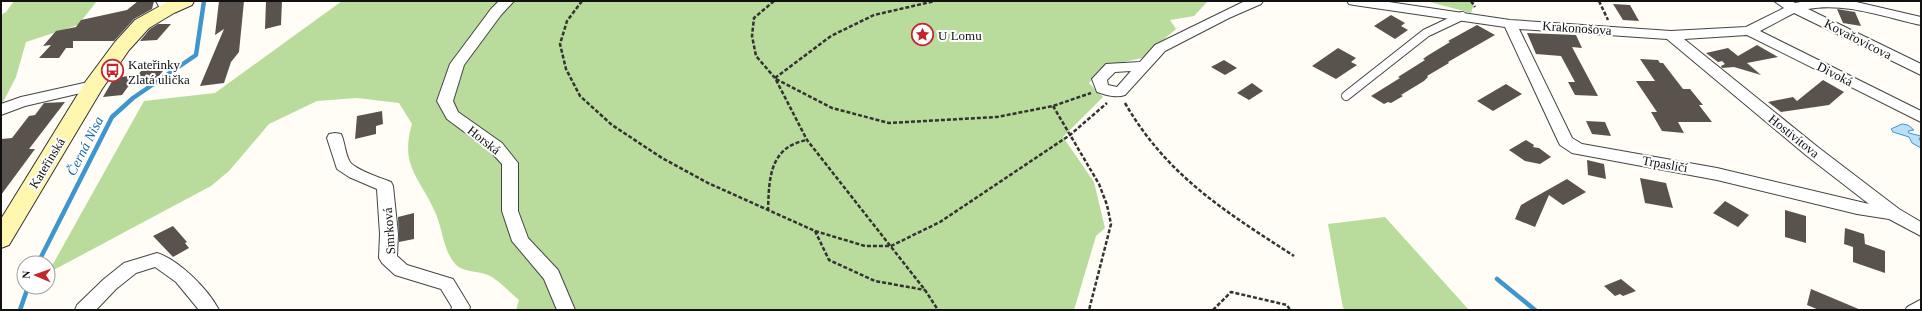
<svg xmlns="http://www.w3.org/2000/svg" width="1922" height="311" viewBox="0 0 1922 311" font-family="Georgia,serif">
  <rect width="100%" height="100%" fill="#fffdf5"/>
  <!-- forest -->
  <path fill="#b9dc9c" d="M14 1H97L78 25 26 42 16 77 1 106V15L6 12Z
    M342 1H1208L1194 16 1170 20 1176 29 1142 58 1105 66 1089 83 1103 97 1063 137 1094 182 1105 228 1096 236 1074 310H516L519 300C509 292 499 280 488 275 479 271 463 272 456 265 443 250 443 231 436 214 421 178 399 167 412 124L399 103 357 98 317 101 269 124 229 171 211 186 48 273 144 101 215 93Z
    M1426 1H1475L1471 13Z
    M1385 217 1469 310H1346L1343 308 1328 224Z"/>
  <!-- water -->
  <path fill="#b9e0f7" stroke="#3f96cf" d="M1902 124 1908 125 1914 130 1908 131 1909 133 1921 136 1919 139 1921 142V148L1912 143 1909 137 1893 132 1891 129Z"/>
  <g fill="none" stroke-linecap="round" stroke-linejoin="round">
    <!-- stream -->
    <path stroke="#3f96cf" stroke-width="4.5" d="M38 263 112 117 133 98 196 55 204 1
      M1497 279 1535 310
      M20 310 28 287"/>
  </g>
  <!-- building -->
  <path fill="#5a524d" d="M138 1H154L152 9 134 19 114 41H73V48H66L59 58H39L51 45 43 46 56 31 76 27 81 20 127 10Z
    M219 1H244L239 52 231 62 224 83 200 86 224 29 215 35Z
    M266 1H282L281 25 265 29Z
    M1613 4 1630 5 1639 21 1623 20Z
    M1837 9 1855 12 1861 26 1843 23Z
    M1391 15 1405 23 1401 26 1408 30 1395 39 1374 26Z
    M158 24H171L157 40 140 41 150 29Z
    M1477 25 1495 35 1448 62 1449 63 1427 76 1428 77 1424 81 1401 95 1403 96 1391 103 1388 102 1384 104 1371 96 1400 78 1398 77 1425 60 1423 59 1427 56 1450 42 1448 41Z
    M1527 33 1576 35 1582 48 1572 47 1598 96 1575 95 1568 82H1575L1561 56 1536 54Z
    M1757 45 1778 57 1747 63 1761 75 1734 67 1722 68 1721 66 1725 64 1722 61 1718 62 1706 53 1728 48 1738 56Z
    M1338 48 1356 58 1351 62 1357 65 1336 79 1312 66Z
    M1640 59 1658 60 1660 63H1663L1683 89H1690L1703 105H1699L1712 122H1678L1684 133 1662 131 1651 112H1657L1636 81H1655Z
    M1224 60 1237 68 1225 75 1211 67Z
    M148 63 169 64 157 78 135 77 122 95 103 97 114 78 136 75V77Z
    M1823 80 1844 92 1829 105 1781 112 1768 102 1793 97 1797 101Z
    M1252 83 1263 91 1249 100 1237 93Z
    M1506 84 1522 94 1493 111 1477 101Z
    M65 102 29 149H35L1 195V139L12 138 29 116 35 115 44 103Z
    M382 111 383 124 376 126V134L355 139 357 116Z
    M1586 121 1605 122 1611 136 1592 134Z
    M1526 140 1534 145 1533 147 1539 148 1551 157 1540 164 1525 161 1509 150Z
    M1587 160 1604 164 1606 179 1588 175Z
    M1640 178 1666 183 1673 208 1645 203Z
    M1567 179 1586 192 1563 205 1549 195 1535 227 1515 219 1521 205Z
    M1725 201 1749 215 1738 227 1713 213Z
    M1785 210 1806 216V243L1785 237Z
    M414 213V239L399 242 398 217Z
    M173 226 187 242 185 243 189 248 173 257 153 236Z
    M1845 228 1864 234 1865 244 1885 251V273L1853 262V247L1844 244Z
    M1621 279 1636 291 1623 296 1620 294 1615 296 1604 286Z
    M1811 289 1861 310H1819L1807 305Z"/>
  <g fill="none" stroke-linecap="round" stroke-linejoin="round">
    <defs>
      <path id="lane" d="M1346 96 1426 33 1462 16
        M1910 310 1921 304"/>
      <path id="street" d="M156 1H170L174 9 172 12H162Z
        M499 1H514L501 15 464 65 453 101 458 112 502 143 518 163V211L528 238 558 270 575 310H557L544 279 512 241 502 211V164L490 151 447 119 437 101 450 64 491 9Z
        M1245 1H1263L1261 4 1229 18 1165 51 1125 95C1116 98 1106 95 1097 92L1092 79 1106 64 1140 62 1155 45ZM1131 71 1117 87 1108 85 1107 80 1115 72Z
        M1347 1H1382L1510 20 1671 31 1746 27 1784 8 1774 1H1792L1795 3 1806 1H1852L1921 17V25C1884 17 1845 2 1808 9L1921 64V75L1794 13 1760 31 1921 111V122L1747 35 1684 39 1819 148 1899 209 1921 222V236L1889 219 1857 214 1717 180 1572 153 1560 145 1558 141 1505 27 1354 5 1349 4ZM1519 29 1667 39 1807 156 1869 204 1717 168 1582 144 1572 138Z
        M93 81 98 83 100 86 98 89 25 106 1 115V104L21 97Z
        M335 133 341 134C345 142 345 154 350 162 356 170 381 178 391 182L393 186 398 234 397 256 407 265 453 279 470 307 469 310H451L452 307 441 289 395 275 382 263 379 258 380 234 377 189 349 177 337 169 327 138 329 134Z
        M157 253C179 260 208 289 219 310H199L176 282 155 267 136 273 116 289 96 310H75L77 305 104 279 124 263Z"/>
      <path id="secondary" d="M169 1H194L192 5 174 13 149 28 129 50 102 89 9 245 1 248V219L86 81 115 42 135 20Z"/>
    </defs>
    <!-- lane casing -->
    <use href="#lane" stroke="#444" stroke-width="10"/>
    <!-- street casing -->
    <use href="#street" stroke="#444" stroke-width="2"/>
    <!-- secondary casing -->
    <use href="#secondary" stroke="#333" stroke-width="2"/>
    <!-- path -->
    <path stroke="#333" stroke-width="2.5" stroke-dasharray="4 2" stroke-linecap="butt" d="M582 1 567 21 560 44 566 69 580 96 612 125 662 158 708 183 815 231 865 246H891L940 222 1070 135 1107 103
      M774 1 754 18 752 36 756 56 775 78 807 140 925 290 938 310
      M1471 1 1475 7
      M1599 1 1608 20
      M775 78 831 36 874 15 935 1
      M776 79 832 108 889 123 997 117 1053 106 1091 93
      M1125 103C1167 176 1226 212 1294 256
      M1053 106 1099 184 1107 205 1111 224 1089 310
      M768 211C769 179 769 147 807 140
      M815 231 829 260 875 281 925 290
      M1213 310 1231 292 1287 305 1290 310"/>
    <!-- lane -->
    <use href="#lane" stroke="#fff" stroke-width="8"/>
    <!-- street -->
    <use href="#street" fill="#fff" fill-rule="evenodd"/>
    <!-- secondary -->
    <use href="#secondary" fill="#fff6b0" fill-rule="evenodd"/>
  </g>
  <!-- icons -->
  <defs>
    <symbol id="sight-ring" viewBox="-11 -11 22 22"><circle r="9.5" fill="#fff" stroke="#c4262e" stroke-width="1.5"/><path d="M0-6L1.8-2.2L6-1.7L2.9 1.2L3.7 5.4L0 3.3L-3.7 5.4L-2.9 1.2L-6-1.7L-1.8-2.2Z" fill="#c4262e"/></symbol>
    <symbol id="bus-ring" viewBox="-11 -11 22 22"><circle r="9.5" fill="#fff" stroke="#c4262e" stroke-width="1.5"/><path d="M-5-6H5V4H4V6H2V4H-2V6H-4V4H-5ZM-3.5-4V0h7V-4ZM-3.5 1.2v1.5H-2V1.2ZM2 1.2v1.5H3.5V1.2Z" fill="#c4262e"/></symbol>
  </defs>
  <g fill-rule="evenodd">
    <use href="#sight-ring" x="910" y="22" width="25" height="25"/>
    <use href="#bus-ring" x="100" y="58" width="25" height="25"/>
  </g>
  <g text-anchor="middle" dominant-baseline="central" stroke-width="4" stroke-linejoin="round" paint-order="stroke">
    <!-- street labels -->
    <g font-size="13" fill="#111" stroke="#fff">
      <text transform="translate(1577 28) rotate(4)">Krakonošova</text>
      <text transform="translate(1858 39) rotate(27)">Kovařovicova</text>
      <text transform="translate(1835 74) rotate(27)">Divoká</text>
      <text transform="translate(1794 136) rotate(39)">Hostivítova</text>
      <text transform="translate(484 140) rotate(38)">Horská</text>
      <text transform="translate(47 163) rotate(-59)">Kateřinská</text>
      <text transform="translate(1665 164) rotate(10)">Trpasličí</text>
      <text transform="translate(389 231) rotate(-94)">Smrková</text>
    </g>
    <!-- poi labels -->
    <g font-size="13" fill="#111" stroke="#fff" text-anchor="start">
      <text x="938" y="35">U Lomu</text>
      <text x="128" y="64">Kateřinky<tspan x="128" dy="15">Zlatá ulička</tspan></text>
    </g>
    <!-- water labels -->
    <g font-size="14" font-style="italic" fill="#1768a6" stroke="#fff">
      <text transform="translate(85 146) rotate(-63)">Černá Nisa</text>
    </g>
  </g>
  <!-- border -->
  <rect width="1922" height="311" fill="none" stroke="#111111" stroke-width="4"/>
  <!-- north arrow -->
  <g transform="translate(36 275) rotate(272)"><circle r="19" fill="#ffffff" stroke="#a0a0a0"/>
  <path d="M0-3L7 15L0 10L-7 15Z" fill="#c4262e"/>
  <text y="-6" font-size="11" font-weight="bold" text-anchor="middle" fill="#111111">N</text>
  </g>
</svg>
